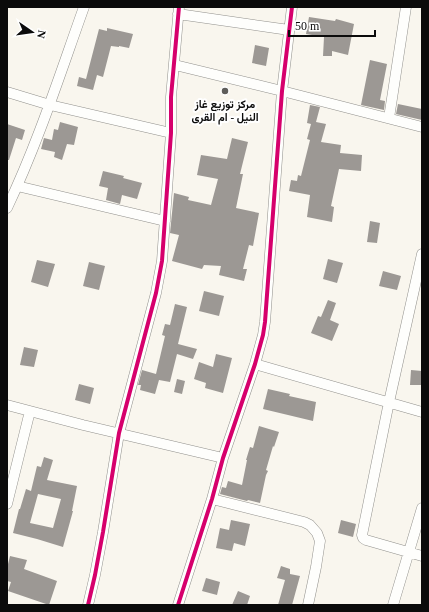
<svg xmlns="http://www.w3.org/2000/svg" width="429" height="612" viewBox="0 0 429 612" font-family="'Times New Roman',Vazirmatn,serif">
  <rect width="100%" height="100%" fill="#f9f6ee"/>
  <!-- building -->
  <path fill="#9c9894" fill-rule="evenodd" d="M309 17 335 21 336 19 354 24 348 55 332 51V56H323L324 37 306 34Z
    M107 28 133 34 129 48 119 46V47L111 46 103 77 97 75 93 90 77 86 79 77 86 79 99 29 107 31Z
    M255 45 269 48 266 66 252 63Z
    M370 60 387 64 380 100 385 101 384 110 361 105Z
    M398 104 422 109V120L396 114Z
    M310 105 320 107 316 122 326 124 321 142 341 145 340 153 362 155 361 171 339 169 331 206 334 207 332 222 307 217 310 195 289 191 291 180 297 181 298 175 301 176 310 140 307 139 311 124 307 123Z
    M60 122 78 127 74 145 67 144 62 160 54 157 55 152 41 149 44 138 52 140 54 129 58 130Z
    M7 124 25 130 22 140 16 138 9 160H7Z
    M232 138 248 142 240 174H243L236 208 259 213 253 246 249 245 243 269H247L244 281 219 275 221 266 204 265 202 269 172 261 179 235 170 233 174 193 189 197 188 200 211 205 218 179 197 175 201 155 227 159Z
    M103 171 124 176 123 178 142 183 137 199 122 195 120 204 106 200 108 188 99 186Z
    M370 221 380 223 377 243 367 242Z
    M328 259 343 263 337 283 323 279Z
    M37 260 55 264 48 287 31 282Z
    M89 262 105 266 99 290 83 286Z
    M383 271 401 276 397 290 379 286Z
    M204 291 224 296 219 316 199 311Z
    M328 300 336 303 330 320 339 324 332 341 311 333 318 316 321 317Z
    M175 304 187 307 178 344 197 349 193 359 177 354 170 382 159 380 155 394 140 390 141 385H138L142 370 156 374 165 336 162 335 165 324 170 325Z
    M24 347 38 350 34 367 20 365Z
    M216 354 232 358 223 393 205 388 206 383 194 379 199 362 213 367Z
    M411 370 422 371V385H410Z
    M177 379 185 381 182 394 174 392Z
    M79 384 94 388 90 404 75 400Z
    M268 389 290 394 289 396 316 402 313 421 263 409Z
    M259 426 279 432 274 447 273 446 266 470 268 471 266 475 260 503 248 500 247 501 220 494 222 487 226 488 228 481 242 485 247 460H246L250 447 253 448Z
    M44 457 53 460 47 480 77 486 72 511H73L63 547 37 539 13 533 19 509H20L26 489 31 491 37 466 41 467ZM38 494 61 499 53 528 30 523Z
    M231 520 250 524 245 546 234 543 232 551 216 548 220 528 229 530Z
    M341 520 356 524 353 537 338 533Z
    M10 556 27 560 24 569 57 581 49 605 8 591 11 582 7 581V568Z
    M281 566 290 569V574L300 576 292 605H278L285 580 277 578Z
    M206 578 220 582 217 595 202 591Z
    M238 591 250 596 247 605H232Z"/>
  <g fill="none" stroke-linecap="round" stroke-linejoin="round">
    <defs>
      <path id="street" d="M178 14 289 30
        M175 65 282 91 422 127
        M7 92 50 105 171 133
        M389 118 406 7
        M17 186 165 221
        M7 208C38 143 60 74 84 7
        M422 254 389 402 362 535 363 538 366 540 422 556
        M255 364 422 412
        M7 405 83 425 223 458
        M212 499 304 522 310 525 317 533 320 541 316 567 308 605
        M7 504 30 411
        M88 605 95 575 103 532 119 433 156 293 162 261 171 133V97L179 7
        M178 605 212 499 223 458 255 364 263 335 265 322 282 91 292 7
        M393 605 422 508"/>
    </defs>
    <!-- street casing -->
    <use href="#street" stroke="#92918d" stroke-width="11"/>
    <!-- street -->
    <use href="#street" stroke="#fefefc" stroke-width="10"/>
    <defs>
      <path id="cycleway" d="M88 605 95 575 103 532 119 433 156 293 162 261 171 133V97L179 7
        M178 605 212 499 223 458 255 364 263 335 265 322 282 91 292 7"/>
    </defs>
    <!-- cycleway casing -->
    <use href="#cycleway" stroke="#fff" stroke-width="6"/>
    <!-- cycleway -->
    <use href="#cycleway" stroke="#d6006c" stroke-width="4"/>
  </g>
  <!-- markers -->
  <circle fill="#5e5d5a" stroke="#fff" stroke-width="1.5" cx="225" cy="91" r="4"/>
  <g text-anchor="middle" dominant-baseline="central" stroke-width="4" stroke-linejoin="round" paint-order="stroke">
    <!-- poi labels -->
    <g font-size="11" font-weight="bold" fill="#0b0b0b" stroke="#fff">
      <text x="225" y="104">مركز توزيع غاز<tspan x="225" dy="13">النيل - ام القرى</tspan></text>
    </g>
  </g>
  <!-- border -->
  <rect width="429" height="612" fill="none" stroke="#0b0b0b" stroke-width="16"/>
  <!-- north arrow -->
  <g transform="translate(32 32) rotate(103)" stroke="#ffffff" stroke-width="3" paint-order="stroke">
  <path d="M0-3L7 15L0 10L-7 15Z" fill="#0b0b0b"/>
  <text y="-6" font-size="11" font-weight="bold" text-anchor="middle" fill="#0b0b0b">N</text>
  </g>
  <!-- scale -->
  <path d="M289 30v6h86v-6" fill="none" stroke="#0b0b0b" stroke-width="2"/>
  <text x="295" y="30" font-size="12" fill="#0b0b0b" stroke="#ffffff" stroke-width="3" paint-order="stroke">50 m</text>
</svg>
